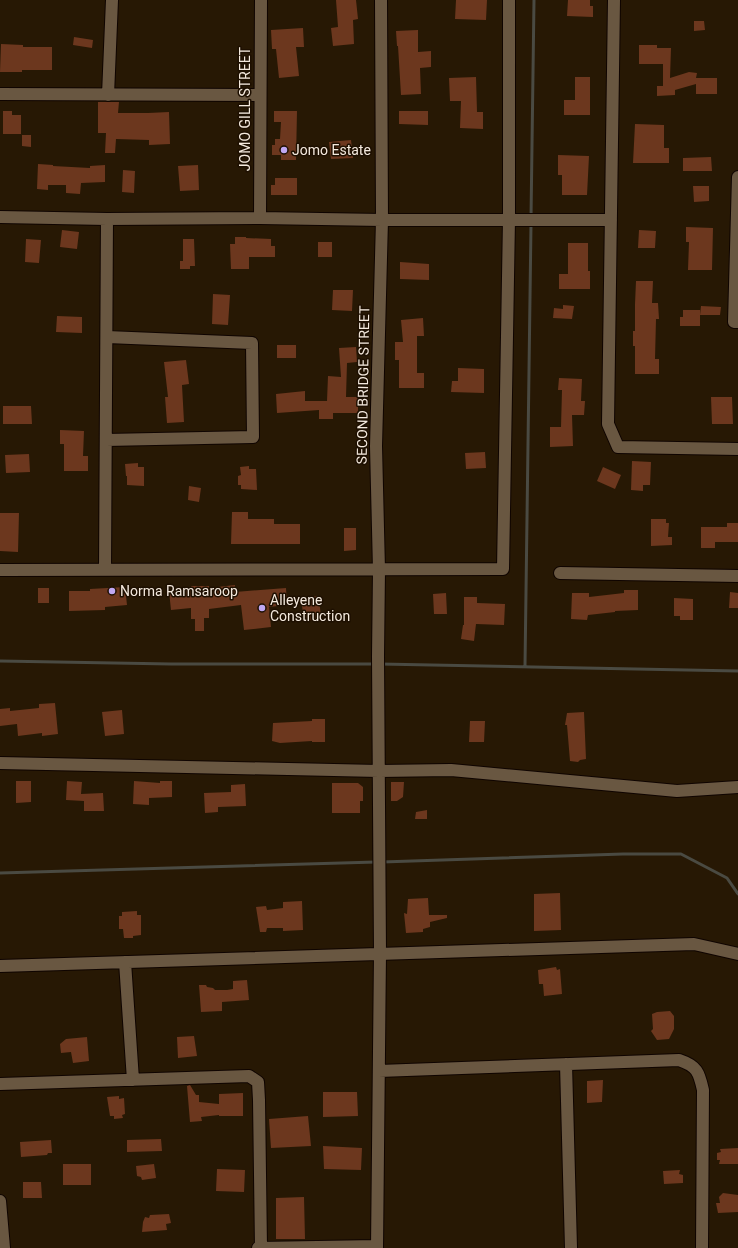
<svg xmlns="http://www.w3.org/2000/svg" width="738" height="1248" viewBox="0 0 738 1248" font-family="Roboto,sans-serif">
  <rect width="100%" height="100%" fill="#271804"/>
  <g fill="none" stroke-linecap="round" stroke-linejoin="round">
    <!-- stream -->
    <path stroke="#4a4a42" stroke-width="3" d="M531 218 534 0
      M0 661 171 664H374
      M380 664 738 671
      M525 666 531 224
      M382 862 623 854H681L727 878 738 894
      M0 873 376 862"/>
  </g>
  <!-- building -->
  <path fill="#6c371e" d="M336 0H356L358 19 353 20 354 44 333 46 331 28 338 27Z
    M456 0H487L486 20 455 19Z
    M568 0H590V6H593V17L567 16Z
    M694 21H704L705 30 694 31Z
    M303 28 304 47H296L299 76 279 78 276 49H272L271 30Z
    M418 30V52L431 51V67L420 68 421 94 401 95 398 46H397L396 31Z
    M74 37 93 40 92 48 73 45Z
    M1 44 23 45V47H52V70H22V72H0Z
    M639 45H657V48H671L670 78 689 72 697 73 696 78H717V94H696V79V84L675 90V95L657 96V86H663V64H639Z
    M476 77 477 112H483V129L460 128 461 101H450L449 78Z
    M575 77H590V115H564V100H575Z
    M98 102H119L118 113H148L169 112 170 144 149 145V140L116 139 115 153H105L106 133H98Z
    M3 111H12V115H21V134H3Z
    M274 111H297L296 160H281V155H272V145H275V139H280L281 122H274Z
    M399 111H428V125L399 124Z
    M635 124 664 125V148H669V163H633Z
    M22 135H31V147L22 146Z
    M351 140 353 158 331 159 329 142Z
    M558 155 589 156 587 195H562V175H558Z
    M711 157 712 171H683V158Z
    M38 164 53 165V166L90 168V166L105 165V182L81 183 80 194 66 193V185H48V190L37 189Z
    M198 165 199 190 180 191 178 166Z
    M123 170 135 171 134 193 122 192Z
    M275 178H297V195H271V185H275Z
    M693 186H709V201L694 202Z
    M686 227 713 228 712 270H688L689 242H686Z
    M62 230 79 232 77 249 60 247Z
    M639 230 656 231 655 248H638Z
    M235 237H246V238L271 239V246H275V257H249V269H231L230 244H235Z
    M26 239 41 240 39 263 25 262Z
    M183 239H194L195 266H190V269H180V261H183Z
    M318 242H332V257H318Z
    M568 243H588V271H590V289H559V274H568Z
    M400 262 429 264V280L400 279Z
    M636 281H653L652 303H658L659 319H656L655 359H659V374H635V346H633V331H635V304Z
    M333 290H353L352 311 332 310Z
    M213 294 230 295 228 325 212 324Z
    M563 305 574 306 572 319 553 318 554 308 563 309Z
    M701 306 721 307 720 315H700Z
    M683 310H700V326H680V317H683Z
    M57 316 82 317V333L56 332Z
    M423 318 424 336H417V373H424V388H399V360H395V342H403L401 320Z
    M277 345H296V358H277Z
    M356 347 357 362 347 363 346 397H358V413H333V419H319V410L277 413 276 394 305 391V401H327L328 376 341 377 339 348Z
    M186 360 189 384 182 385 184 422 167 423 165 397H168L164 362Z
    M458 368 484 369V393L451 392 452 381H458Z
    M559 378 582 379 581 401H585L584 415H572L573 446 550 447V427H561L562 390H558Z
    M711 397H732L733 424H712Z
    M3 406H31L32 424H3Z
    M60 430 84 431 83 456H88V471H64V444H60Z
    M485 452 486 468 466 469 465 453Z
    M29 454 30 472 6 473 5 455Z
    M632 461 651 462 650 485H643V491L631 490Z
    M138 463V467H144V486L127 485V476H126L125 464Z
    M249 466V469H256L257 490 241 489V485H238V476L241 475 240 467Z
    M603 467 621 475 615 489 597 481Z
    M189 486 201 488 199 502 188 500Z
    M232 512H248V519H274V524H300V544H231Z
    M0 513H19L18 552 0 551Z
    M651 519H666V523H669L668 537H672V545L651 546Z
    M727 523H738V542H715V548H701V527H727Z
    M344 528H356V550L344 551Z
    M235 585V592L286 588 287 605 269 607 271 627 244 630 241 605 209 609V618H204V631H195V619H191V608L171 610 169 591 191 589V586H209V588Z
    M125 587 127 605 105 607V610L69 611V591H90V589Z
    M38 588H49V603H38Z
    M624 590H638V610L615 611V612L588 615 587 620 571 619 572 593H589V597L624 593Z
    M730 592 738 593V608H729Z
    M446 593 447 614H434L433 594Z
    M319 596 321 619 304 621 301 598Z
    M464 597H477V603L505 604 504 625 476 624 474 641 461 639 463 625H464Z
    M674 598 693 599V620H680V616H674Z
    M55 703 58 734 42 736V733L18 736 17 724 0 726V709L10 708V711L39 708V704Z
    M122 710 124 734 105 736 102 712Z
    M584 712 586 759 580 760 578 762 570 761 567 725H565L567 713Z
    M312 719H325V742H312V741L280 743 272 741 273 723 312 721Z
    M470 721H485L484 742H469Z
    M16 781H31V802L16 803Z
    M67 781 82 782 81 794 103 793 104 811H84V801L66 800Z
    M134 781 160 783V781H172V797L149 798V805L133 804Z
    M391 782H404L403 797 397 801H391Z
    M332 783H358L363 787V801H360V813H332Z
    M245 784 246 806 218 807V812L205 813 204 793 231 792V785Z
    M427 810V819H415L416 812Z
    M560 893 561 930 534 931V894Z
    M428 898 429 915H447V918L430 922V927L423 929V932L406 933 404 913 407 914 408 899Z
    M302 901 303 930 283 931V928H267L266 932H260L256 907 266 906 267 910 283 908V902Z
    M137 911V915H141V935L133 936V938H124L123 929H119V916H122V912Z
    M556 967 557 970 560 969 562 994 544 996 543 984H539L538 970Z
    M247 980 249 1000 222 1002V1011L201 1012 199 985H206L207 987 213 988 215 990H227L233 989V981Z
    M670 1011 674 1016V1029L669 1039 657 1040 651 1031 653 1029 652 1014 657 1012Z
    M194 1036 197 1056 178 1058 177 1037Z
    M87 1037 89 1061 73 1063 71 1052 61 1053 60 1044 66 1039Z
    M603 1080 602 1102 587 1103V1081Z
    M190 1085 196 1095H199V1102L219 1104V1094L243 1093V1116H219V1115L201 1117 202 1121 190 1122 187 1086Z
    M323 1092H357L358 1116 323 1117Z
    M119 1096V1099L124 1098 125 1114 122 1115 123 1118 114 1119V1116H110L107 1097Z
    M308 1116 311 1146 271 1148 269 1119Z
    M161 1139 162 1151 127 1152V1140Z
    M51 1140 52 1153H48L47 1155 21 1157 20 1142Z
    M323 1146 362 1148 361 1170 324 1169Z
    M738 1148V1164H719L720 1160H717V1153L721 1152 720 1149Z
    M63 1164H91V1185H63Z
    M154 1164 156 1178 142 1180 141 1177 137 1176 136 1166Z
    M217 1169 245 1170 244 1192 216 1191Z
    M680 1170 679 1174 683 1175V1183L664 1184 663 1171Z
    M23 1182H41L42 1198H23Z
    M723 1193 738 1195V1212L718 1213 716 1203H720L719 1197Z
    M304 1197 305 1239H276V1198Z
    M169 1214 171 1223 166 1224 167 1230 142 1232 143 1222 145 1217 149 1218 150 1215Z"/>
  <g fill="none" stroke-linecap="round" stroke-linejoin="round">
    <defs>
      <path id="minor" d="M614 0 608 424 618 447 738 449
        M0 94 260 95
        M108 95 112 0
        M738 177 734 322H738
        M0 217 107 219 260 218 382 220H611
        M260 218 261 0
        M106 440 253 437 252 343 107 337
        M0 570 503 569 509 219V0
        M105 570 107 219
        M560 573 738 576
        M0 763 379 771 451 770 677 791 738 787
        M125 962 133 1080
        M0 966 694 944 738 954
        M566 1064 571 1248
        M379 1071 679 1060C697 1066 699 1072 703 1090L702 1248
        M0 1084 249 1076 258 1082 259 1100 261 1248
        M0 1201 4 1248
        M258 1248 377 1246
        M377 1248 380 953 378 656 379 570 376 446 382 220 381 0"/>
    </defs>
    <!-- minor casing -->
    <use href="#minor" stroke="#0f0400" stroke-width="14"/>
    <!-- minor -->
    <use href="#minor" stroke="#695741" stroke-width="12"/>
  </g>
  <!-- markers -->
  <g fill="#c0a8f3" stroke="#1d0f00" stroke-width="1.5">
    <circle cx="284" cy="150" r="4"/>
    <circle cx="112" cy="591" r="4"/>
    <circle cx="262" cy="608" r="4"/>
  </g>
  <g text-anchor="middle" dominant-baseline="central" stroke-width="3" stroke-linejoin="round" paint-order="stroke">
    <!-- street labels -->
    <g font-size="14" fill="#f4e9dd" stroke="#1d0f00">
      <text transform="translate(245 109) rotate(-90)">JOMO GILL STREET</text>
      <text transform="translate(363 385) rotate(-89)">SECOND BRIDGE STREET</text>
    </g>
    <!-- poi labels -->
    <g font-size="14" fill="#f4e9dd" stroke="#1d0f00" text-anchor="start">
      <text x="292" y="150">Jomo Estate</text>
      <text x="120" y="591">Norma Ramsaroop</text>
      <text x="270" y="600">Alleyene<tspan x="270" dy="16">Construction</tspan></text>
    </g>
  </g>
</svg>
